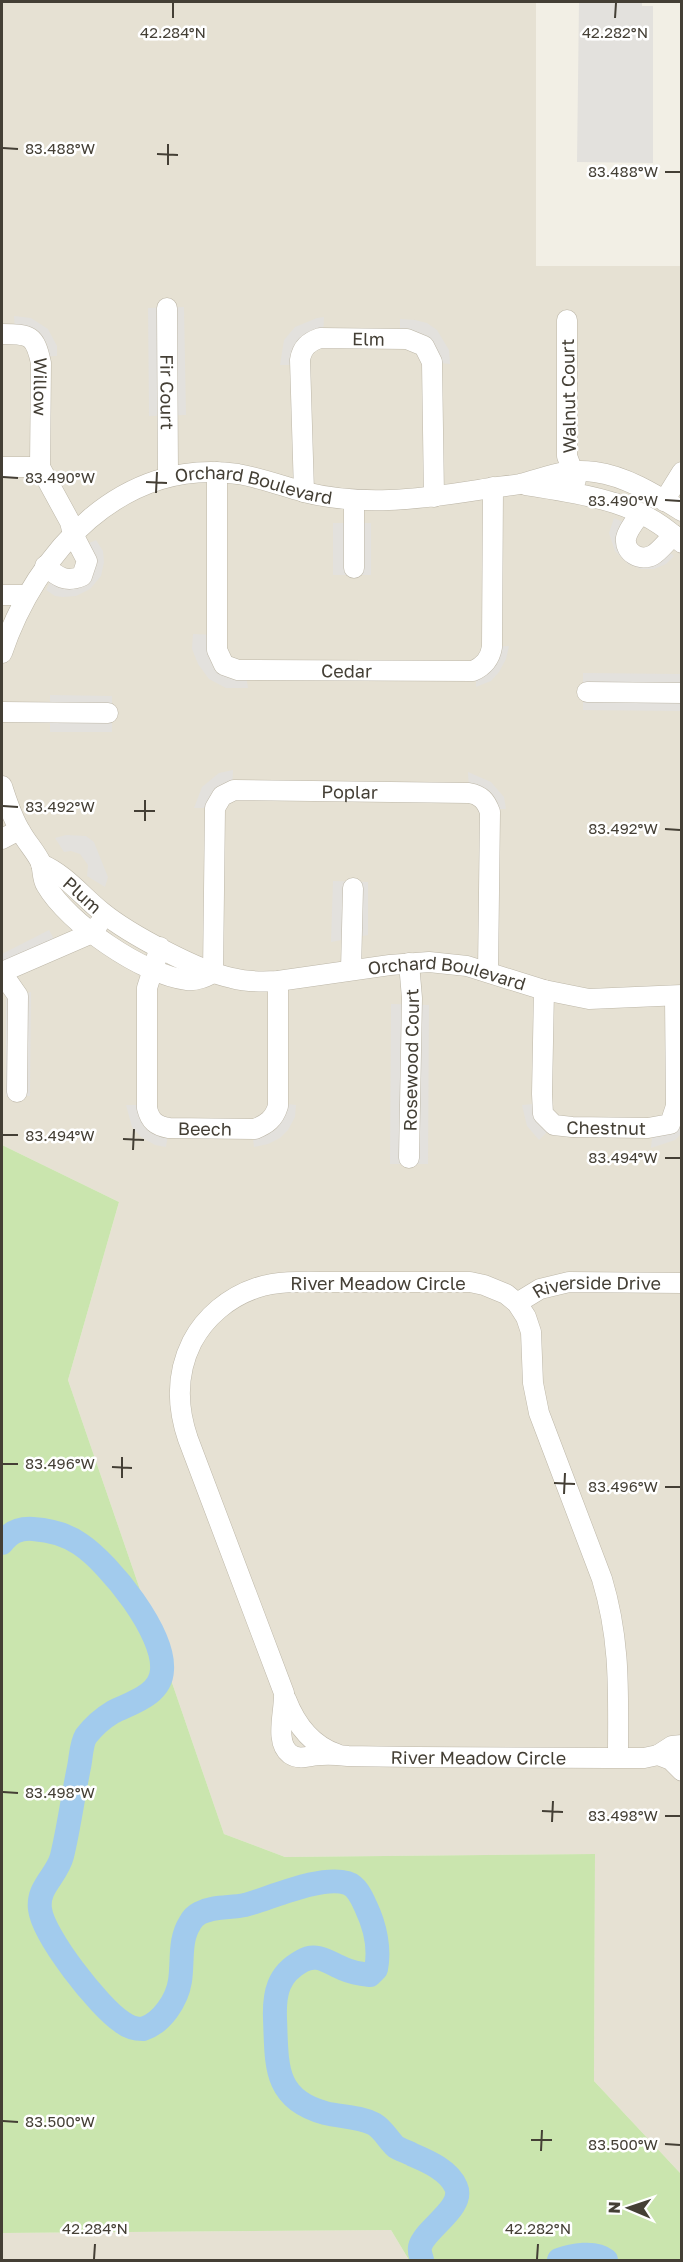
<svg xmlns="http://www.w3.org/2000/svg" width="683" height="2262" viewBox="0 0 683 2262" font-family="'Golos Text',sans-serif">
  <rect width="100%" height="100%" fill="#f2efe5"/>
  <!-- residential -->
  <path fill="#e6e1d3" d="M2 2H536V266H681V2174L594 2081 595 1854 285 1857 224 1834 68 1380 119 1202 2 1145Z
    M391 2230 409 2260H2V2233Z"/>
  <!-- green -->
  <path fill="#cae5ae" d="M2 1145 119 1202 68 1380 224 1834 285 1857 595 1854 594 2081 681 2174V2260H409L391 2230 2 2233Z"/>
  <!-- parking -->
  <path fill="#e3e1dd" d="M579 2H642V6H653V163L577 162Z
    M184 307 186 415 149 416 148 308Z
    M14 316 31 318 48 329 57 346V356L40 357 15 334Z
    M324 317 323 338 300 365H280L284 340 295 327 317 318Z
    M400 319 415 320 427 323 437 330 449 350 450 364 432 362 400 339Z
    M614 518 632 526 630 552 662 546 674 556 666 564 654 569H641L628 564 615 551 609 533Z
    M333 523H371V575H333Z
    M96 540 103 551 104 562 101 576 90 589 76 596 63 597 55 596 46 590 54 574 82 576 80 547Z
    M193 634 217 635V650L245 669 248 688H226L209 679 198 664 192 649Z
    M509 646 506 659 499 672 491 681 476 687V670L492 647Z
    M583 673 681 674 680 711 583 710Z
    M50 695 112 696V732H50Z
    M233 770 232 791 215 808H194L202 787 219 773Z
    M468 772 491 782 504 797 506 809H489L469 793Z
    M66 835 86 836 94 842 108 877 105 887 87 876 88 865 80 854 71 851 64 852 55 838Z
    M333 881 368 882V935L331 942Z
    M49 930 59 948 2 972V954Z
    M31 992 30 1096H6V999Z
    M391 1004 429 1005 428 1164H390Z
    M543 1103 554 1125 539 1140 527 1126 522 1105Z
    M287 1104 296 1105 295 1117 288 1130 280 1138 268 1144 254 1147 252 1129Z
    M126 1105H147L169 1128 166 1147 155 1145 141 1137 132 1127Z
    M681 1106V1134L675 1140 651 1148 653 1127Z"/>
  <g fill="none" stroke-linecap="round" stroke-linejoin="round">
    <!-- river -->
    <path stroke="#a2cbed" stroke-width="24" d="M2 1543C10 1532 19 1528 33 1529 49 1530 67 1535 80 1544 110 1564 165 1633 162 1670 161 1695 131 1703 113 1712 103 1718 93 1727 86 1736 81 1744 81 1758 79 1767 73 1796 69 1827 62 1856 57 1876 37 1887 40 1909 43 1936 99 2007 122 2022 128 2027 135 2029 143 2029 162 2023 177 2000 180 1981 183 1961 179 1940 190 1923 192 1919 196 1915 200 1913 213 1906 230 1908 245 1905 271 1898 321 1875 347 1883 357 1886 362 1898 366 1907 375 1926 380 1949 376 1969L370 1975C361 1974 353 1973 344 1969 329 1963 317 1952 302 1961 278 1974 274 1993 275 2019 277 2064 273 2099 325 2113 341 2117 359 2116 374 2124 384 2130 388 2140 396 2147 401 2150 408 2152 413 2155 427 2161 449 2170 456 2187 465 2208 424 2229 420 2247 419 2252 421 2256 422 2260
      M559 2260C572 2255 595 2251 606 2260"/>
    <defs>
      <g id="minor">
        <path id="s1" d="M167 308 168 476"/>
        <path d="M567 320V456L576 480"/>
        <path id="s2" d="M2 334C30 334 35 335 41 363L40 467 70 522 73 534 87 561 82 576C66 583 58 577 45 566"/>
        <path d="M2 467H40"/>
        <path id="s3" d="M217 472V650L224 665 238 670 473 671C484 666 490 659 492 647L493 487"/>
        <path d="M525 485C581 494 640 500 682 543"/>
        <path id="s4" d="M304 492 300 360C302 347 309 342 320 338L407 339 424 346 432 362 434 497"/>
        <path d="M664 501 682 472"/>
        <path d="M641 513C636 520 628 529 626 538 624 553 641 562 653 555 660 551 667 541 674 535"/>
        <path d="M354 568V500"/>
        <path d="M2 595H27"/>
        <path id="s5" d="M2 653C36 552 122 457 238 474 261 478 282 486 304 492 332 499 360 501 389 500 421 499 452 494 484 489 496 487 508 486 520 484 548 477 564 468 595 472 626 476 656 495 682 511"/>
        <path d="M587 692 682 693"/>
        <path d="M2 712 108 713"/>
        <path d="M2 786C7 801 12 818 21 832 27 843 36 852 41 863 43 870 42 879 46 885 68 923 143 975 187 980 197 981 205 977 213 973"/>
        <path d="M2 839 19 830"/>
        <path id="s6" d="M41 864C65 874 82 896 102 912 129 934 198 971 232 978 247 982 263 982 278 981L390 965 429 962 467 966 544 990 589 999 682 995"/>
        <path id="s7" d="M160 947 147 988V1108C150 1121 156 1126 169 1128L255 1129C267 1124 274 1119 278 1106V981"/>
        <path d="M351 970 353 888"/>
        <path d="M2 972 92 933 98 925"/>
        <path d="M2 973 18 996 17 1092"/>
        <path id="s8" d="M213 973 215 808 222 796 234 790 469 793C481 795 486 801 490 812L488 971"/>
        <path id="s9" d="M544 990 542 1094 543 1114 554 1125 572 1127 648 1128 670 1124 676 1106 675 997"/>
        <path id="s10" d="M409 1158 412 998 409 963"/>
        <path id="s11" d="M517 1303 540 1289 569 1282 682 1283"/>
        <path d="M286 1699C296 1725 311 1745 337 1754"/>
        <path d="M658 1755 672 1746 682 1745"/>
        <path id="s12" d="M618 1758C618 1693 621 1642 602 1579L539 1413 533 1383 531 1332 526 1317 517 1303 506 1294 484 1285 470 1282C424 1282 379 1282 333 1282 308 1282 281 1280 256 1288 229 1297 205 1317 192 1342 176 1374 177 1407 188 1439L284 1693C285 1711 274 1742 290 1754 300 1761 310 1755 321 1755 330 1754 339 1755 348 1756 438 1758 528 1757 618 1758H644L658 1755 671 1760 682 1771"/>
      </g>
    </defs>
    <!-- minor casing -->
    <use href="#minor" stroke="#bdb7a8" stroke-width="21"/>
    <!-- minor -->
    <use href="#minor" stroke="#fff" stroke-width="20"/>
  </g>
  <!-- ticks -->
  <path fill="none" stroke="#443f35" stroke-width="2" d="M173 18V3M615 18 616 3M3 148 18 149M157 154 178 155M168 165V144M665 172H680M3 477 18 478M146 482 167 483M156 493 157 472M665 500 680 501M3 806 18 807M134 811H155M145 821V800M665 829 680 830M3 1135H18M123 1139 144 1140M133 1150 134 1129M665 1158H680M3 1464H18M112 1467 132 1468M122 1478V1457M554 1483 575 1484M665 1487H680M564 1494 565 1473M3 1792 18 1793M542 1811 563 1812M665 1816H680M552 1822 553 1801M3 2121 18 2122M531 2140H552M665 2144 680 2145M541 2151 542 2130M94 2259 95 2244M537 2259 538 2244"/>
  <g text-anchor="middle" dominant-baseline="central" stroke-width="5" stroke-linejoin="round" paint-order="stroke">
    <!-- street labels -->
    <g font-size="18" fill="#443f35" stroke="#fff">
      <text stroke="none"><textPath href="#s4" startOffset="212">Elm</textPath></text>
      <text stroke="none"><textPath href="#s2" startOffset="80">Willow</textPath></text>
      <text stroke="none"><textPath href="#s1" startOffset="84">Fir Court</textPath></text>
      <text transform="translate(568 396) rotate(-91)">Walnut Court</text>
      <text stroke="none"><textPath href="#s5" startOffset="339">Orchard Boulevard</textPath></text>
      <text stroke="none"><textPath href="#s3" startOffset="318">Cedar</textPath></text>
      <text stroke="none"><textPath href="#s8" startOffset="308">Poplar</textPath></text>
      <text stroke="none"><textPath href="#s6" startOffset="52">Plum</textPath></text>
      <text stroke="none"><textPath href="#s6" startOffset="442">Orchard Boulevard</textPath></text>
      <text stroke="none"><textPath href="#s10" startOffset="98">Rosewood Court</textPath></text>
      <text stroke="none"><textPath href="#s9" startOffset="192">Chestnut</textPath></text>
      <text stroke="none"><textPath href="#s7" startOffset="231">Beech</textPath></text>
      <text x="378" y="1283">River Meadow Circle</text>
      <text stroke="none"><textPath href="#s11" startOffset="84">Riverside Drive</textPath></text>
      <text stroke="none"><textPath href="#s12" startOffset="1449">River Meadow Circle</textPath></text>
    </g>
  </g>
  <g font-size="15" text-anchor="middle" fill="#443f35" stroke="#fff" stroke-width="5" stroke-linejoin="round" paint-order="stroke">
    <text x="173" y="38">42.284°N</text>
    <text x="615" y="38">42.282°N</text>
    <text x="60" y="154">83.488°W</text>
    <text x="623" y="177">83.488°W</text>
    <text x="60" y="483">83.490°W</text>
    <text x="623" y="506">83.490°W</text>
    <text x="60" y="812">83.492°W</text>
    <text x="623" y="834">83.492°W</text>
    <text x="60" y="1141">83.494°W</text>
    <text x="623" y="1163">83.494°W</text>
    <text x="60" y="1469">83.496°W</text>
    <text x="623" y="1492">83.496°W</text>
    <text x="60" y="1798">83.498°W</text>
    <text x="623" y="1821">83.498°W</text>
    <text x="60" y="2127">83.500°W</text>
    <text x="623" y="2150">83.500°W</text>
    <text x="95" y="2234">42.284°N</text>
    <text x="538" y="2234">42.282°N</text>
  </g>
  <!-- border -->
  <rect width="683" height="2262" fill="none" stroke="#443f35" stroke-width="6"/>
  <!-- north arrow -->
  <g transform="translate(629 2208) rotate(272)" stroke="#ffffff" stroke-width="4.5" paint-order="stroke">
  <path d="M0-4.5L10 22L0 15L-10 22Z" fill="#443f35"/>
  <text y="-9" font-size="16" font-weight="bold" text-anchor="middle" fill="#443f35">N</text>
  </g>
</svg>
